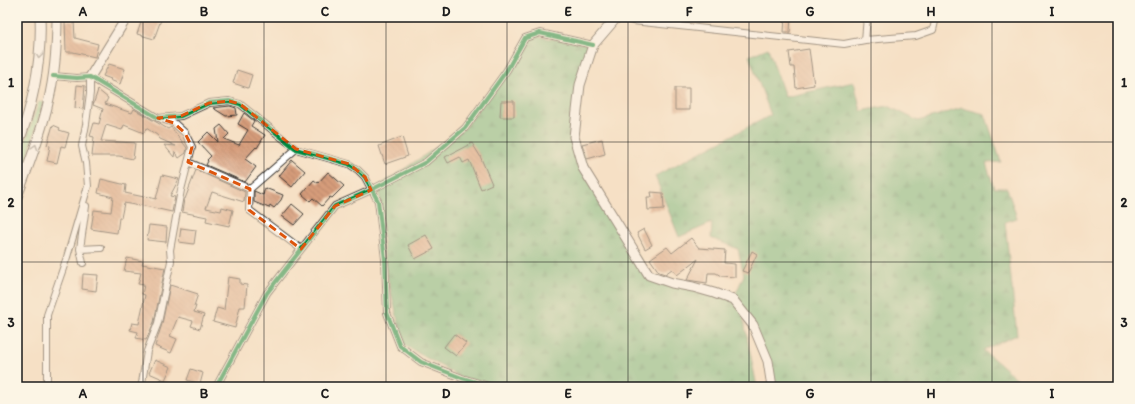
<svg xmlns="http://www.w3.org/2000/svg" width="1135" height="404" viewBox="0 0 1135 404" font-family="Itim,sans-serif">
  <defs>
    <pattern id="grass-dots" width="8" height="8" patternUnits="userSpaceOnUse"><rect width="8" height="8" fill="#8cda99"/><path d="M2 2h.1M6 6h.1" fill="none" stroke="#78ba83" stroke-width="1.8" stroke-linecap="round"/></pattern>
    <pattern id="forest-firs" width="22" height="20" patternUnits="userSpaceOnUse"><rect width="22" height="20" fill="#71ba81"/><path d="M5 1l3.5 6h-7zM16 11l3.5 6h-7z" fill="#619f6f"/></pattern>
    <pattern id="building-back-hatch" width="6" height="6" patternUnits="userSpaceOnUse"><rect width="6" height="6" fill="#d69c7a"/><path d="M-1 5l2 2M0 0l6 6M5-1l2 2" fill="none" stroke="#ad7e63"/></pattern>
  </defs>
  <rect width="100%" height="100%" fill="#fcf5e5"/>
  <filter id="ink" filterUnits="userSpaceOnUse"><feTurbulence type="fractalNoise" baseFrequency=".025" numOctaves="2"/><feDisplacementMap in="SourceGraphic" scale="8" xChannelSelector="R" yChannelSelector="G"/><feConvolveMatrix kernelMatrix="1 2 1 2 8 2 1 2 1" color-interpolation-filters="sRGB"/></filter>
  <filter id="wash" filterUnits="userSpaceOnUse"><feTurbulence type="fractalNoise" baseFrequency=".012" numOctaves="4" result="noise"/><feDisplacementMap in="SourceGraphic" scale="16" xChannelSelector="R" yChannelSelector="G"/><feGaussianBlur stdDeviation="0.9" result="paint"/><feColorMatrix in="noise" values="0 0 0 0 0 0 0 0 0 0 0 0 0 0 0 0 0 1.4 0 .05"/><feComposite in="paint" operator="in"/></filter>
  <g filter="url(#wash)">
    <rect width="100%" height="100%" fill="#f6e0c5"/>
    <!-- grass -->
    <path fill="url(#grass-dots)" stroke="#547b5a" d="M39 102H43L28 156 17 185V166Z"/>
    <!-- forest -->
    <path fill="url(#forest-firs)" stroke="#466b4e" d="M532 36 593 45 579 97 574 137 611 214 650 275 733 300 744 275 738 249 711 238 712 223 679 237 655 176 771 115 749 56 768 48 785 97 854 82 861 111 888 106 918 121 962 108 985 114 1001 162 986 163 994 188H1007L1017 218 1005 222 1017 335 983 350 1027 387H772L768 361 742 312 757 387H486L462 378 404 345 385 267 379 186 465 128Z"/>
    <g id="blocks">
      <!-- building -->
      <path fill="url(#building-back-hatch)" d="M143 17H162L154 39 137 34Z
        M785 17H791L790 32H784Z
        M65 21H74L75 38 98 44 95 57 73 52H66Z
        M809 49 814 85 796 88 794 67H791L789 52Z
        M109 64 125 69 120 84 110 80 111 79 103 76Z
        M237 70 252 75 248 88 233 83Z
        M77 85 85 86 83 109 75 108Z
        M675 88H689V110H675Z
        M98 90 108 98 105 104 132 113 134 109 168 129 171 127 187 148 186 153 179 158 175 152 174 157 164 145 176 146 160 139 157 135 146 128 144 133 124 125 122 130 106 125 101 141 135 143 133 159 119 156H92L94 137 90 136 94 123 99 124 103 109 93 105Z
        M501 101H514V117H500Z
        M230 106 236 108 237 115 226 116 213 108Z
        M244 113 254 121 251 126 265 135 257 148 256 147 245 159 256 167 245 182 206 165 208 161 207 160 211 156 198 142 208 132 218 142 216 129 221 125 229 134 224 139 239 145 248 130 238 124Z
        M53 125 60 128 59 130 69 133 65 147 61 146 57 163 47 161 50 146 47 145Z
        M402 137 408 156 385 164 379 146Z
        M602 139 605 154 587 159 582 144Z
        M472 143 480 156 492 184 481 189 469 160 463 163 460 157 448 163 445 157Z
        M292 160 305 171 292 187 279 176Z
        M196 170 245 192 244 202 212 192 206 208 221 211 222 207 233 210 229 226 206 221 207 217 182 212 184 199H185Z
        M328 172 344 186 332 198 330 197 322 206 313 198 310 201 302 194 314 180 318 183Z
        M162 175 179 179 170 196 175 197 172 212 140 205V206L124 203 121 218H119L117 233 91 229 94 210 111 212 113 197 98 193 101 179 126 185 125 193 144 197V196L156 199Z
        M265 188 283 195 281 200 274 208 270 205 269 208 254 202V191L263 195Z
        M651 192 663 193 664 209 648 210 647 197H652Z
        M292 204 304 214 294 225 282 216Z
        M149 225 167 227 166 242 147 240Z
        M181 228 196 230 194 244 179 242Z
        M644 229 652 245 645 249 637 233Z
        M426 235 434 249 415 259 408 245Z
        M691 238 699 248 725 250 724 263 735 264V277L721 276 716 273H708L707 283 687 280 698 259 677 275 672 269 665 274 659 272 650 259 667 247 672 253Z
        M752 251 757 254 748 273 742 271Z
        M127 258 143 261 142 264 165 268 154 322 146 340 136 338 138 332 130 330 132 323 139 324 145 295 142 294 144 285 138 284 141 273 124 271Z
        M83 274 98 275 96 291 82 289Z
        M228 277 240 279V284L247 285 245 307H240L235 328 213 322 217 308 224 310Z
        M170 285 198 294 194 306H196L194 312 204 315 200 329 191 326 193 321 178 317 170 336 177 339 171 353 155 346 162 324Z
        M454 334 466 343 456 356 444 347Z
        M155 360 171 367 165 380 149 373Z
        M191 369 203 373 200 384 187 380Z
        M160 379 180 387H157Z"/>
    </g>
  </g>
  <g filter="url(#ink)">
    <use href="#blocks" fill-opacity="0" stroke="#3d3935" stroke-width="1"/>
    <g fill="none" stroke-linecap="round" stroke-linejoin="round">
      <defs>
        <path id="street" d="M621 17 633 21 844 44 865 40 867 17
          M865 40 916 36 933 30 936 17
          M53 76 77 78 90 77 158 118 181 116 209 103 229 101 240 104 296 149 349 164 358 170 365 177 378 201 385 259 387 313 400 346 421 362 462 378 492 387
          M188 162 250 189 296 149
          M250 189 249 210 301 249
          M80 249 101 248
          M83 263 80 249 86 206
          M47 387V315L67 257 88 186 86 163 82 146 86 124 90 93V77
          M144 387 142 383 147 351 158 323 171 261 170 250 181 190 192 147 185 133 174 123 161 119
          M216 387 267 293 335 206 371 190 426 162 465 128 507 70 525 38 540 33 593 45"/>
        <path id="secondary" d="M617 17 593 45 580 85 574 137 583 168 649 275 672 283 693 287 714 293 733 300 753 325 768 361 772 387
          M90 77 127 17
          M17 147C33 105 42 61 40 17
          M17 197C28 166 41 135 48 103 55 75 57 46 57 17"/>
      </defs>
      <!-- street casing -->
      <use href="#street" stroke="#3d3935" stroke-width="8"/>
      <!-- secondary casing -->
      <use href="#secondary" stroke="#3d3935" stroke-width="11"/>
      <!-- street -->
      <use href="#street" stroke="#fff" stroke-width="6"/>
      <!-- secondary -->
      <use href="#secondary" stroke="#fff" stroke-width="9"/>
      <defs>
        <path id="cycleway" d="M53 76 77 78 90 77 158 118 181 116 209 103 229 101 240 104 296 149 349 164 358 170 365 177 378 201 385 259 387 313 400 346 421 362 462 378 492 387
          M216 387 267 293 335 206 371 190 426 162 465 128 507 70 525 38 540 33 593 45"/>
      </defs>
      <!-- cycleway casing -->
      <use href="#cycleway" stroke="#fcf5e5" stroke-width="6"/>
      <!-- cycleway -->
      <use href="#cycleway" stroke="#00873e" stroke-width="4"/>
    </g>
    <!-- one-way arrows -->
    <defs><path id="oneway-chevron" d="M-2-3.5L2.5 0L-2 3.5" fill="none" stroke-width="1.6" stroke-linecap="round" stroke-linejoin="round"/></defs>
    <g stroke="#999">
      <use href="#oneway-chevron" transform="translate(39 56) rotate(97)"/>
      <use href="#oneway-chevron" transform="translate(35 147) rotate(-72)"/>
    </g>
  </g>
  <!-- marked area -->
  <path d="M0 0H1135V404H0ZM229 101 240 104 296 149 349 164 365 177 371 190 335 206 301 249 249 210 250 189 188 162 192 147 185 133 174 123 158 118 181 116 209 103Z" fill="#f6e0c5" fill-opacity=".55" fill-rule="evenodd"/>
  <path fill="none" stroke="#de560d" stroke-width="3" stroke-dasharray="8 5" stroke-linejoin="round" d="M229 101 240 104 296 149 349 164 365 177 371 190 335 206 301 249 249 210 250 189 188 162 192 147 185 133 174 123 158 118 181 116 209 103Z"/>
  <!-- grid -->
  <path fill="none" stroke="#1c1c1c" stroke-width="1" stroke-opacity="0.55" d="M143 17V387M264 17V387M386 17V387M507 17V387M628 17V387M749 17V387M871 17V387M992 17V387M17 142H1118M17 262H1118"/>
  <!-- margin -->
  <rect width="1135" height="404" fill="none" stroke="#fcf5e5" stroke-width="44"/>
  <rect x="22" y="22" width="1091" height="360" fill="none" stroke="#1c1c1c" stroke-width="1.5"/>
  <g font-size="13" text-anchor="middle" font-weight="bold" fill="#1c1c1c">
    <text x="83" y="16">A</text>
    <text x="204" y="16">B</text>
    <text x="325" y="16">C</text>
    <text x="446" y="16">D</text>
    <text x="568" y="16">E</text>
    <text x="689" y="16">F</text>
    <text x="810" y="16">G</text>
    <text x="931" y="16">H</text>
    <text x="1052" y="16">I</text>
    <text x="11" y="87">1</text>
    <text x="1124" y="87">1</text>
    <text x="11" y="207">2</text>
    <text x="1124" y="207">2</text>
    <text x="11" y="327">3</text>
    <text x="1124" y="327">3</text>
    <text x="83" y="398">A</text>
    <text x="204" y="398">B</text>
    <text x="325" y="398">C</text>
    <text x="446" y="398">D</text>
    <text x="568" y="398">E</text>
    <text x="689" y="398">F</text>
    <text x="810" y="398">G</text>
    <text x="931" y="398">H</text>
    <text x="1052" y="398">I</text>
  </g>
</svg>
